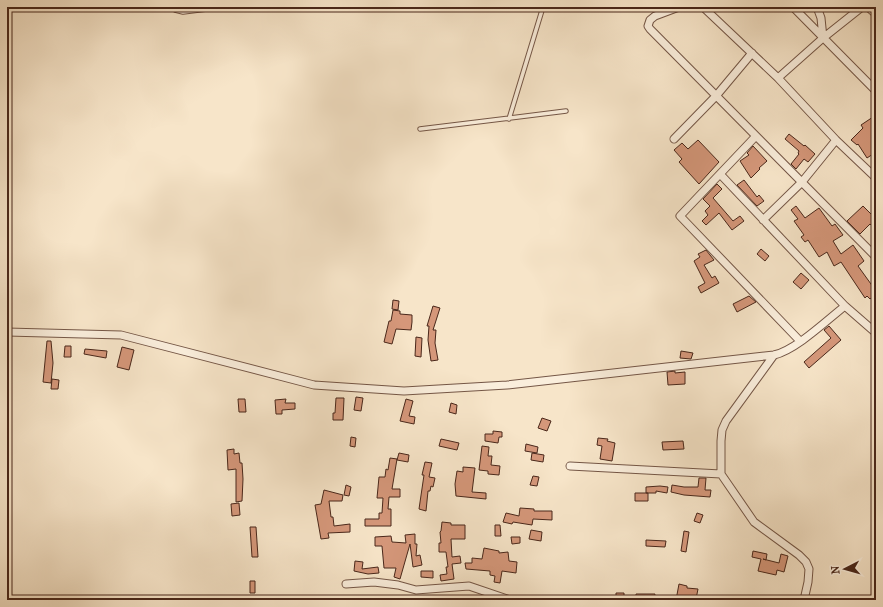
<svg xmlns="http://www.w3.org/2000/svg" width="883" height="607" viewBox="0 0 883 607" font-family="'IM FELL French Canon',serif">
  <rect width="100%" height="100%" fill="#f7e5c9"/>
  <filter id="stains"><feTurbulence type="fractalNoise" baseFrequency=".005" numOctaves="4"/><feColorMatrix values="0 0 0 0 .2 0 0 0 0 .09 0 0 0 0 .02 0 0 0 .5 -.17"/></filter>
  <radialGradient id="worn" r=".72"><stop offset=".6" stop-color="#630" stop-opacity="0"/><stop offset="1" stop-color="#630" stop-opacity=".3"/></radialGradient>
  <!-- building -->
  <path fill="#d5977a" stroke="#49271a" d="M876 115V152L867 158 858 144 857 145 851 140 863 128 861 125Z
    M789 134 804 146 805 145 815 154 808 162 804 159 796 169 791 164 799 154 798 153 799 151 785 139Z
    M698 140 719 162 699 184 679 162 682 159 674 150 682 143 688 149Z
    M753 146 767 161 759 168 760 169 751 178 740 161 749 155 747 153Z
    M744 180 757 197 759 195 764 201 757 206 737 185Z
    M717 184 722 189 713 198 733 221 740 216 744 221 732 230 719 213 706 225 702 221 708 215 705 211 710 206 703 199Z
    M796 206 805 218 819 208 832 226 835 224 843 235 833 241 841 254 853 245 864 261 858 266 876 291V294L870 299 867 296 865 298 841 262 834 266 827 252 819 257 808 240 805 242 801 237 804 235 794 221 798 219 791 210Z
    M863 206 876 219V230L870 224 860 234 847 221Z
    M761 249 769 256 765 261 757 254Z
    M706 250 714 260 704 265 712 278 715 276 719 283 701 293 698 287 705 283 694 261 700 257 698 254Z
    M801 273 809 280 801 289 793 282Z
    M749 296 756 302 737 312 733 304Z
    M393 300 399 301 398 310 392 309Z
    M433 306 440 308 433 330H436L435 343 438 360 431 361 428 340 429 326H427Z
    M393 310 400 311V314L412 315V322L411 330 396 329 392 344 384 342 389 321H391Z
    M829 326 841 340 809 368 804 362 831 338 824 330Z
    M416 337 422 338 421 357 415 356Z
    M47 341H51L53 363 51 383 43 382Z
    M65 346H71V357H64Z
    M122 347 134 350 129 370 117 367Z
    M85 349 107 351 106 358 84 354Z
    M681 351 693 353 691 359 680 358Z
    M675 371V373L685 372V384L668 385 667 372Z
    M52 379 59 380 58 389H51Z
    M356 397 363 398 361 411 354 410Z
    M336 398H344L343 420H333V413H335Z
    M238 399H245L246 412H239Z
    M286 399 285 403H295V409L282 410V414H276L275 400Z
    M406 399 413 401 409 416 415 417 414 424 400 421Z
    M451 403 457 405 456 414 449 412Z
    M542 418 551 421 547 431 538 428Z
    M493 431 502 432V437H499L498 443 485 441V434H493Z
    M351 437 356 438 355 447 350 446Z
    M598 438 608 439 607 441 615 443 612 461 600 459 602 446 597 445Z
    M441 439 459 443 457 450 439 446Z
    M683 441 684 449 663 450 662 442Z
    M526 444 538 447 537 453 525 451Z
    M482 446 489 447 488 456H492L491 465 500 466 499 475 488 474V471L479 470Z
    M234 449V454L239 453 240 463H242L243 479 242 501 236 502V469L228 470 227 450Z
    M399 453 409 455 408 462 397 460Z
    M532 453 544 455 543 462 531 460Z
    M390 458 397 459 392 489H400V497H389L388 509H391V526H365V519H379V513H382L383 498H377L379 477H385L386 469 388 470Z
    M425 462 432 463 429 477 435 478 433 487 431 486 430 491H428L426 511 419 509 424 475H422Z
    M463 467 475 468 472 492 486 493V499L456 496 455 484 457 471 463 472Z
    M533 476 539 477 537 486 530 485Z
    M699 478H706L705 490H711L710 497 684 495 671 492 672 485 684 487H698Z
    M346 485 351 487 349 496 344 495Z
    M660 486 668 487 667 493 656 491V493H646V487Z
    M324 490 343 495 342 501H329L331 517H333L334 526 350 524V532L328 533 329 538 321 539 315 505 321 504Z
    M635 493H648V501H635Z
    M239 503 240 515 232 516 231 504Z
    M520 508 534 509V511H552V520L533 519 532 525 513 522 512 524 503 522 506 513 519 516Z
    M697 513 703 515 700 523 694 521Z
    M442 522 451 523V525H465V539H451L452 557 460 556 461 563 452 564 454 579 441 581 440 575 447 574 446 567H448L446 552H439V543H441L440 532 441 531Z
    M495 525H500L501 536H495Z
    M250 527H256L258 557H252Z
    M531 530 542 532 541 541 529 539Z
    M684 531 689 532 686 552 681 551Z
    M415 534V544H417L416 556 420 555 422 565 413 567 410 544 400 579 394 577 396 568H384L382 546H375V537L391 536 392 542 406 543 405 535Z
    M511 537H520V543L512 544Z
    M646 540 666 541 665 547 646 546Z
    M484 548 499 551V553L508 552 509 561 517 562 516 573 502 571 500 583 494 582 495 576 490 575V571L466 569 465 563H472V558L482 559Z
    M753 551 767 554 766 560 763 559 779 563 781 554 788 556 784 572 777 570 776 575 758 571 761 559 752 557Z
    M355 561 363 562 362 569 378 567 379 573 368 574 354 571Z
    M421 571H433V578L421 577Z
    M250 581H255V593H250Z
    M679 584 687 586V588L698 589 696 599 689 597V600H676Z
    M616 593H624V600H616Z
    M636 594H655L654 600H636Z"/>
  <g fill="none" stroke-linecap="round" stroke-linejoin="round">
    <defs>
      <path id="lane" d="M174 7 175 10 183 12 223 7
        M509 119 543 7
        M420 129 566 111"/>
      <path id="street" d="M679 7 655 16 650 20 648 26 650 29 876 257
        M703 7 778 78 836 140 876 178
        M793 7 876 91
        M868 7 876 14
        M823 38 862 7
        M778 78 823 38 821 18 817 7
        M756 136 680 216 800 341
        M674 139 716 96 752 53
        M720 174 845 306 876 333
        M763 220 802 182 836 140
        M7 332 121 335 314 385 404 391 507 385 774 355C796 350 827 320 845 306
        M774 355 726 421 722 430 721 441V474L754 522 799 555 806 562 809 569 808 582 804 600
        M570 466 721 474
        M346 584 374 582 398 585 416 590 469 586 510 600"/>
    </defs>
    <!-- lane casing -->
    <use href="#lane" stroke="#745646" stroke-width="5.5"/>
    <!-- street casing -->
    <use href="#street" stroke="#745646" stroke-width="9"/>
    <!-- lane -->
    <use href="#lane" stroke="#faeedc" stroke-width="3.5"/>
    <!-- street -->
    <use href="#street" stroke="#faeedc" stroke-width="7"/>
  </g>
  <!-- margin -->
  <rect width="883" height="607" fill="none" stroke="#f7e5c9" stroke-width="24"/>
  <rect x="8" y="8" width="867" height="591" fill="none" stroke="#49271a" stroke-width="2"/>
  <rect x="12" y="12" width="859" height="583" fill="none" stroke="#49271a"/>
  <!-- north arrow -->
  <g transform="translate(845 569) rotate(264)" stroke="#faeedc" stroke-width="3" paint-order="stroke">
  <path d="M0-3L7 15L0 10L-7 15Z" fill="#49271a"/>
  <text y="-6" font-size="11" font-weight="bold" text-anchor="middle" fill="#49271a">N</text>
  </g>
  <rect width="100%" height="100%" filter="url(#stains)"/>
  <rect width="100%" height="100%" fill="url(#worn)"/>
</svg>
